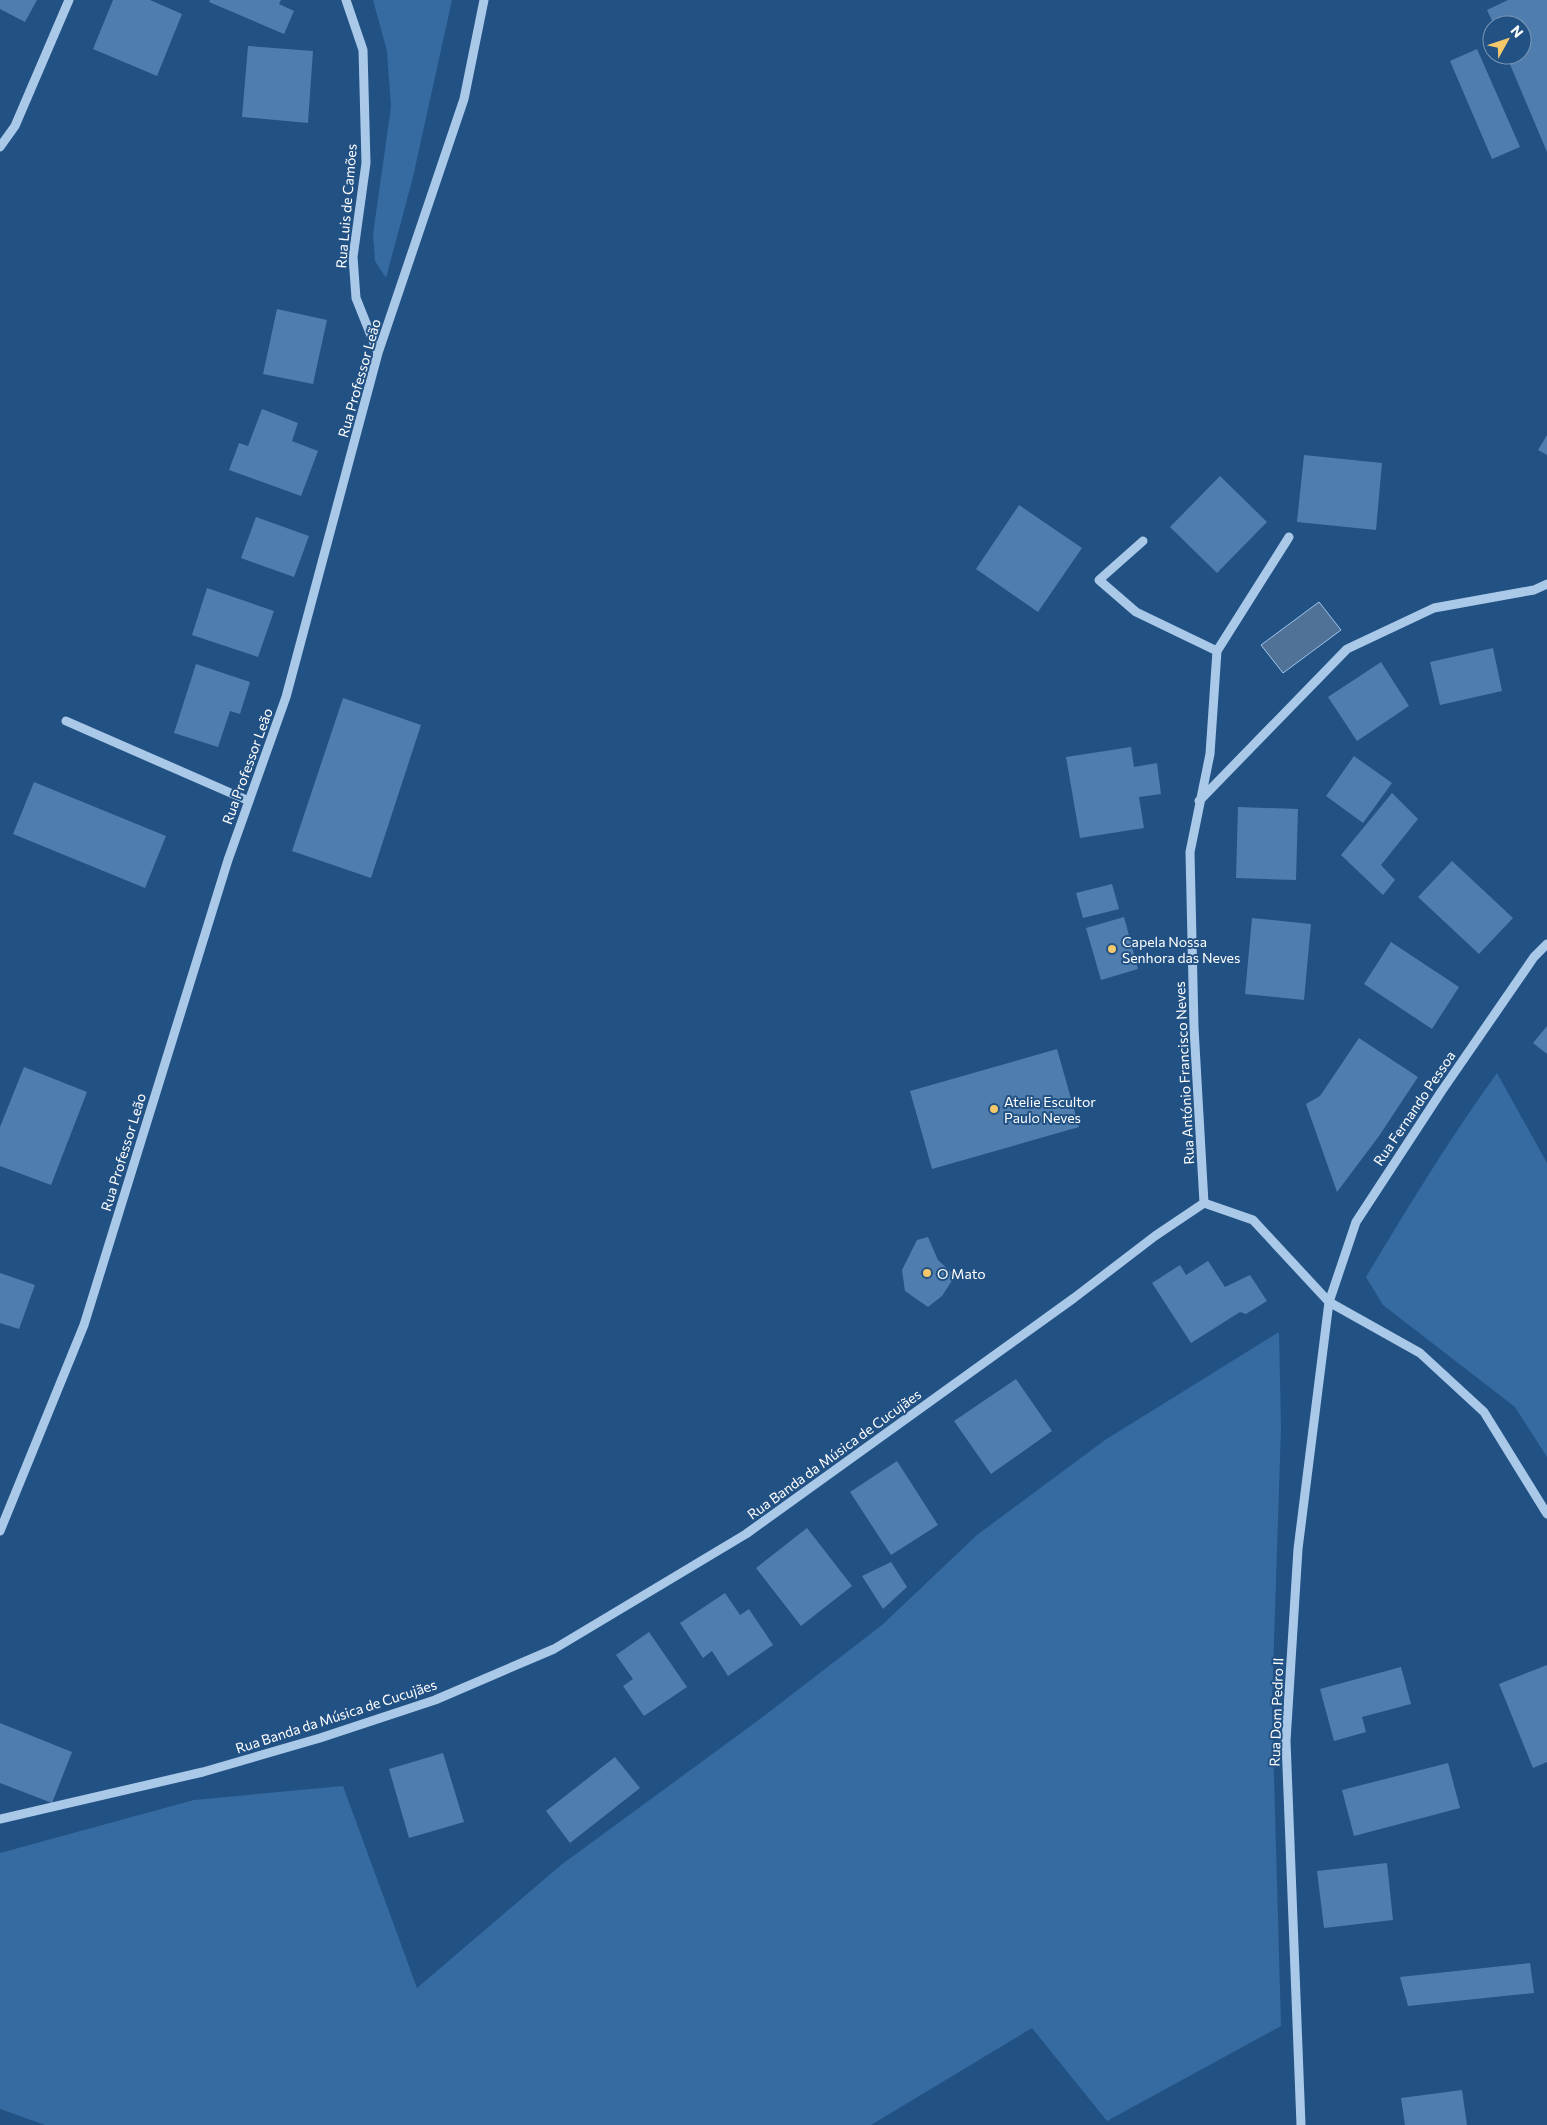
<svg xmlns="http://www.w3.org/2000/svg" width="1547" height="2125" viewBox="0 0 1547 2125" font-family="Commissioner,sans-serif">
  <rect width="100%" height="100%" fill="#225184"/>
  <!-- green -->
  <path fill="#366ba1" d="M373 0H452L413 177 386 278 375 261 373 234 391 107 387 51Z
    M1497 1073 1547 1163V1457L1515 1407 1383 1305 1366 1277C1408 1207 1450 1138 1497 1073Z
    M1279 1332 1281 1427 1272 1704 1281 2026 1107 2121 1032 2028 871 2125H45L0 2109V1853L194 1800 343 1786 417 1988 561 1865 756 1722 882 1625 977 1535 1105 1440Z"/>
  <!-- water -->
  <path fill="#507297" stroke="#9ec4ea" d="M1319 602 1341 630 1283 673 1261 645Z"/>
  <!-- building -->
  <path fill="#4f7dae" d="M0 0H37L25 22 0 9Z
    M113 0H150L182 14 157 76 93 49Z
    M210 0H281L279 4 294 11 284 34 209 2Z
    M1508 0H1547V152L1506 55H1522V25H1494L1487 10Z
    M248 46 313 51 308 123 242 117Z
    M1477 49 1520 147 1492 159 1450 61Z
    M277 309 327 320 313 384 263 374Z
    M262 409 298 423 292 441 318 451 301 496 229 470 239 443 248 446Z
    M1547 435V455L1538 450Z
    M1304 455 1382 463 1376 530 1297 522Z
    M1220 476 1267 522 1217 573 1170 527Z
    M1019 505 1082 548 1038 612 976 569Z
    M256 517 309 536 294 577 241 558Z
    M207 588 274 611 258 657 192 635Z
    M1493 648 1502 691 1440 705 1430 662Z
    M1381 662 1409 706 1357 741 1328 697Z
    M196 664 250 682 240 714 230 711 218 747 174 733Z
    M343 698 421 725 371 878 292 851Z
    M1131 747 1134 767 1157 763 1161 794 1139 797 1144 828 1080 838 1066 757Z
    M1354 756 1392 783 1363 823 1326 796Z
    M34 782 166 836 145 888 13 834Z
    M1392 793 1418 819 1381 865 1395 880 1383 895 1341 855Z
    M1238 807 1298 809 1296 880 1236 878Z
    M1452 861 1513 918 1479 954 1418 897Z
    M1112 884 1119 909 1083 918 1076 893Z
    M1124 917 1138 969 1101 980 1086 928Z
    M1252 918 1311 924 1304 1000 1245 994Z
    M1391 942 1459 987 1432 1029 1364 984Z
    M1547 1026V1054L1533 1043Z
    M1359 1038 1418 1077 1379 1136 1337 1192 1306 1104 1320 1096Z
    M1057 1049 1079 1127 932 1169 910 1091Z
    M24 1067 87 1092 51 1185 0 1166V1127Z
    M928 1237 938 1260 955 1276 942 1296 928 1307 905 1291 902 1270 917 1240Z
    M1208 1261 1225 1287 1250 1275 1267 1301 1246 1314 1240 1312 1191 1343 1152 1283 1180 1265 1186 1275Z
    M0 1273 35 1285 19 1329 0 1323Z
    M1016 1379 1052 1431 991 1474 954 1421Z
    M897 1461 938 1525 891 1555 850 1492Z
    M807 1528 852 1586 801 1626 756 1568Z
    M891 1562 907 1587 883 1609 862 1576Z
    M725 1593 740 1615 749 1609 773 1645 728 1676 712 1651 703 1658 680 1623Z
    M649 1632 687 1687 644 1716 623 1686 633 1679 616 1655Z
    M1547 1665V1762L1533 1768 1499 1684Z
    M1401 1667 1411 1704 1362 1717 1366 1732 1334 1741 1320 1689Z
    M0 1723 72 1752 52 1803 0 1783Z
    M443 1753 464 1822 409 1838 389 1769Z
    M615 1757 640 1788 570 1843 546 1811Z
    M1448 1763 1460 1808 1354 1836 1342 1790Z
    M1387 1863 1393 1920 1324 1928 1317 1871Z
    M1530 1963 1534 1993 1408 2006 1400 1977Z
    M1462 2090 1467 2125H1405L1401 2098Z"/>
  <g fill="none" stroke-linecap="round" stroke-linejoin="round">
    <!-- minor -->
    <path stroke="#aac9e9" stroke-width="9" d="M346 0 363 50 366 163 353 257 356 298 378 353
      M0 147 15 126 69 0
      M1143 541 1099 580 1136 612 1217 651 1210 754 1190 852 1194 1028 1204 1203
      M1217 651 1289 537
      M66 721 249 801
      M1199 801 1347 649 1434 608 1534 590 1547 584
      M0 1531 84 1325 228 860 286 697 378 353 464 99 484 0
      M0 1819 203 1772 320 1738 435 1700 554 1649 746 1534 1074 1298 1155 1236 1204 1203 1253 1220 1329 1302 1420 1353 1484 1412 1547 1514
      M1301 2125 1286 1741 1298 1549 1329 1302 1356 1222 1441 1092 1534 957 1547 944"/>
  </g>
  <!-- markers -->
  <g fill="#f5c86c" stroke="#225184" stroke-width="2">
    <circle cx="1112" cy="949" r="5"/>
    <circle cx="994" cy="1109" r="5"/>
    <circle cx="927" cy="1273" r="5"/>
  </g>
  <g text-anchor="middle" dominant-baseline="central" stroke-width="4" stroke-linejoin="round" paint-order="stroke">
    <!-- street labels -->
    <g font-size="14" fill="#fff" stroke="#225184">
      <text transform="translate(346 206) rotate(-85)">Rua Luis de Camões</text>
      <text transform="translate(359 378) rotate(-74)">Rua Professor Leão</text>
      <text transform="translate(247 766) rotate(-70)">Rua Professor Leão</text>
      <text transform="translate(1184 1073) rotate(-93)">Rua António Francisco Neves</text>
      <text transform="translate(1414 1108) rotate(-56)">Rua Fernando Pessoa</text>
      <text transform="translate(123 1152) rotate(-73)">Rua Professor Leão</text>
      <text transform="translate(834 1454) rotate(-36)">Rua Banda da Música de Cucujães</text>
      <text transform="translate(1276 1712) rotate(-88)">Rua Dom Pedro II</text>
      <text transform="translate(336 1716) rotate(-18)">Rua Banda da Música de Cucujães</text>
    </g>
    <!-- poi labels -->
    <g font-size="14" fill="#fff" stroke="#225184" text-anchor="start">
      <text x="1122" y="941">Capela Nossa<tspan x="1122" dy="16">Senhora das Neves</tspan></text>
      <text x="1004" y="1101">Atelie Escultor<tspan x="1004" dy="16">Paulo Neves</tspan></text>
      <text x="937" y="1273">O Mato</text>
    </g>
  </g>
  <!-- north arrow -->
  <g transform="translate(1507 40) rotate(50)"><circle r="24" fill="#225184" stroke="#7a97b5"/>
  <path d="M0-4L9 19L0 12L-9 19Z" fill="#f5c86c"/>
  <text y="-8" font-size="14" font-weight="bold" text-anchor="middle" fill="#ffffff">N</text>
  </g>
</svg>
